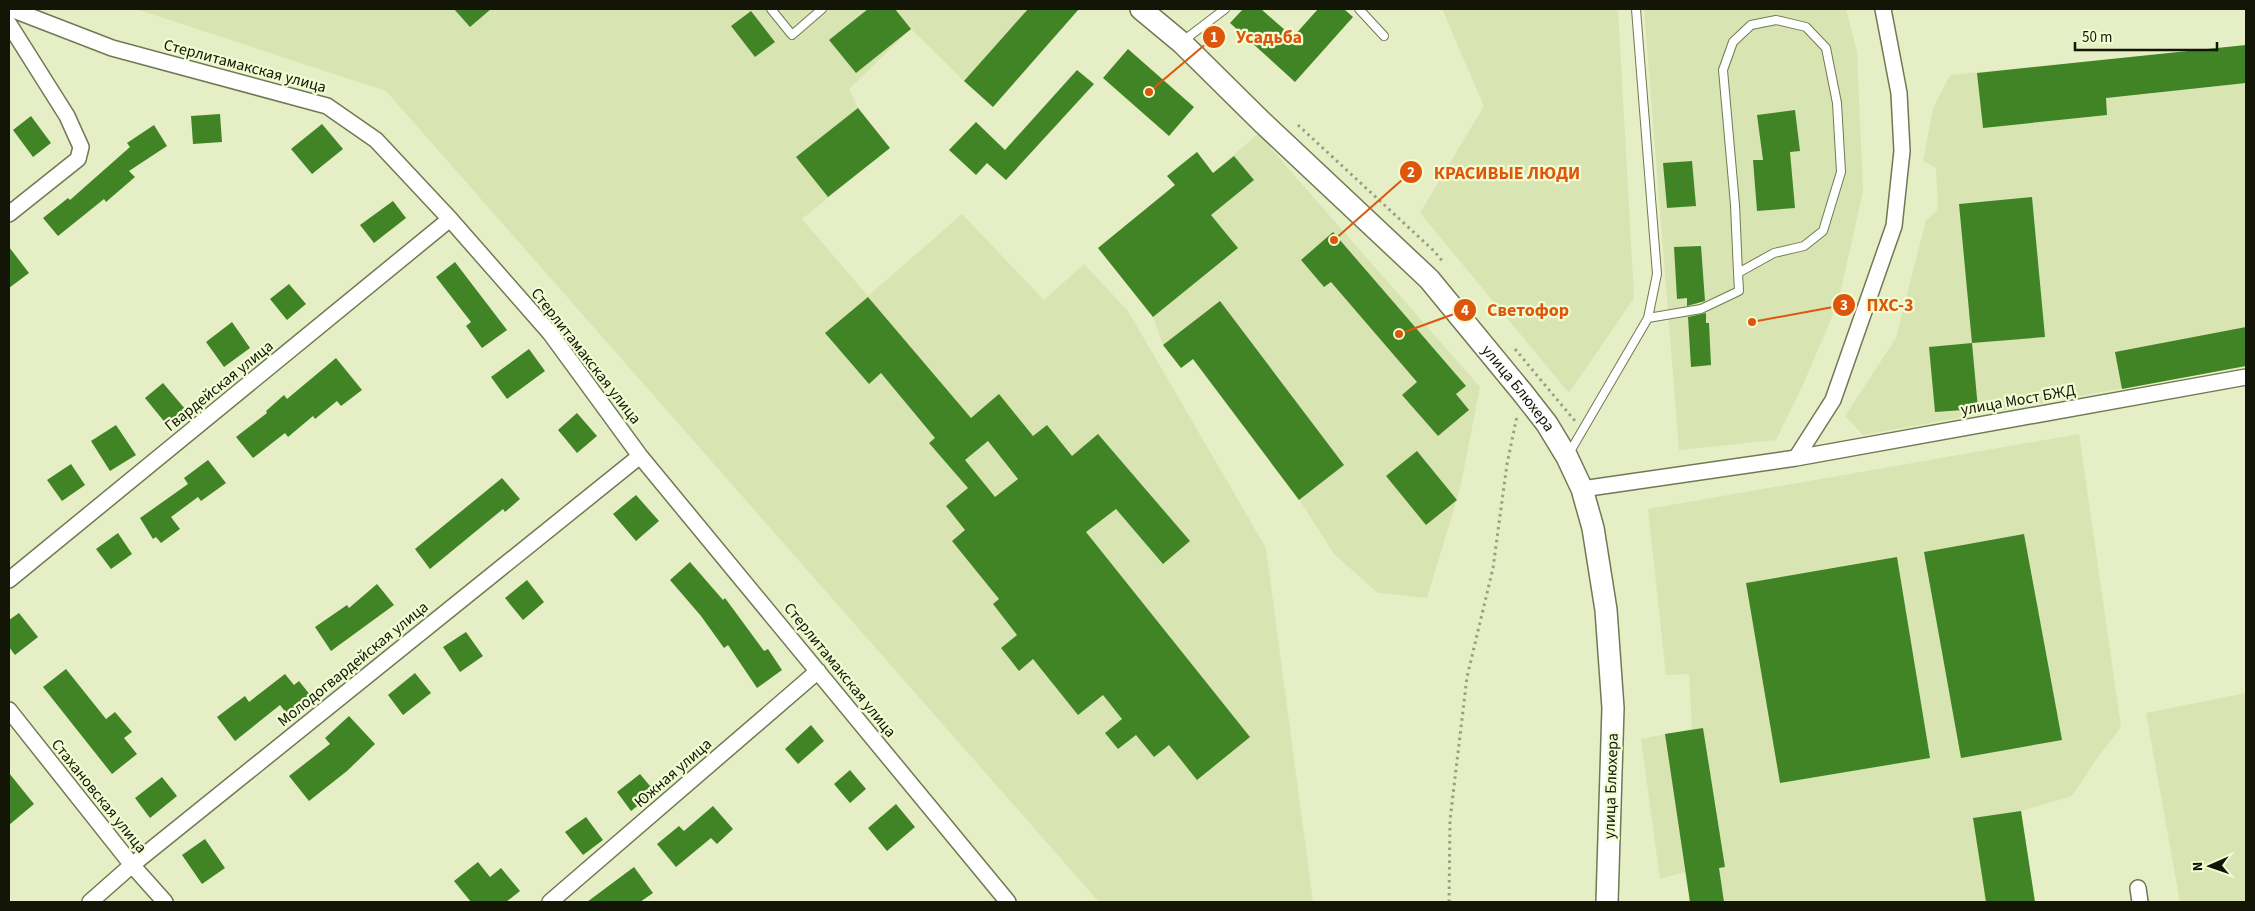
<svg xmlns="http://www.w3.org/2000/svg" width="2255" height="911" viewBox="0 0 2255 911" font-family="'Source Sans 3',sans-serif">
  <rect width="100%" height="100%" fill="#e5eec5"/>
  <!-- built -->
  <path fill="#d9e4b3" d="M136 9H1028L964 81 911 29 849 89 858 108 890 148 802 219 868 296 962 214 1044 300 1084 264 1128 311 1266 548 1313 902H1099L386 91Z
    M1442 9H1618L1634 298 1569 393 1420 213 1484 106Z
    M1644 9H1846L1857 52 1863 191 1838 303 1802 387 1776 440 1679 450Z
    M2246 45V366L1863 435 1845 416 1896 338 1926 220 1938 210 1936 168 1923 161 1933 108 1950 75Z
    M1258 134 1480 387 1460 489 1427 598 1378 593 1334 554 1299 499 1193 360 1181 368 1163 345 1153 317 1098 248 1175 185 1167 176 1197 152 1213 173Z
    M2079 434 2121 727 2097 758 2072 796 2021 811 2035 902H1690L1685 872 1660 879 1641 739 1692 729 1689 674 1666 675 1648 509Z
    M2246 693V902H2180L2146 713Z"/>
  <!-- building -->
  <path fill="#418426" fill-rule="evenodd" d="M454 9H491L470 27Z
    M868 9H895L911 29 856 73 829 40Z
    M1028 9H1079L993 107 964 81Z
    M1243 9H1261L1293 37 1318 9H1344L1353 17 1295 82 1230 23Z
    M751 11 775 42 755 57 731 26Z
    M2246 45V83L2106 98 2107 115 1983 128 1977 73Z
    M1128 49 1194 107 1169 136 1103 78Z
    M1077 70 1094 84 1006 180 987 163 976 175 949 150 976 122 1005 150Z
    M858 108 890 148 828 197 796 157Z
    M1795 110 1800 151 1790 152 1795 208 1757 211 1753 160H1763L1757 115Z
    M220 114 222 142 193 144 191 116Z
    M31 116 51 143 33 157 13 130Z
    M322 124 343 149 312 174 291 149Z
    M154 125 167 146 129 171 135 177 106 202 104 199 58 236 43 218 68 198 70 200 130 147 127 143Z
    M1197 152 1213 173 1234 156 1254 180 1211 215 1238 248 1153 317 1098 248 1175 185 1167 176Z
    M1692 161 1696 206 1667 208 1663 163Z
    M2032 197 2045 337 1972 343 1959 204Z
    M393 201 406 218 374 243 360 225Z
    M1333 232 1466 386 1456 394 1469 410 1438 436 1402 395 1417 382 1331 282 1324 287 1301 260Z
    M1701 246 1705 301 1687 306V298L1677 299 1674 247Z
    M9 247 29 273 9 288Z
    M455 262 507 330 482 348 466 326 471 322 436 277Z
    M289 284 306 304 287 320 270 299Z
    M868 297 971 418 999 394 1033 436 1047 425 1072 456 1098 434 1190 541 1163 564 1116 509 1086 532 1250 737 1197 780 1169 745 1154 757 1136 735 1118 749 1105 733 1122 719 1103 695 1078 715 1033 659 1019 671 1001 648 1017 635 993 604 999 599 952 541 965 530 946 506 968 488 929 443 935 438 881 373 869 384 825 333ZM988 441 1018 479 995 497 965 460Z
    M1220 301 1344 465 1299 500 1193 359 1181 368 1163 345Z
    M1706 313V323H1709L1711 365 1691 367 1688 317Z
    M232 322 250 348 224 367 206 342Z
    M2246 327V366L2122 389 2115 352Z
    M1972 343 1978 409 1935 412 1929 347Z
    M529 349 545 371 507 399 491 377Z
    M336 358 362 390 341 406 337 401 315 419 313 416 288 437 285 433 253 458 236 437 267 413 266 411 284 395 287 399Z
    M163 383 186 410 167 425 145 398Z
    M577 413 597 436 577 453 558 430Z
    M116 425 136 455 110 471 91 441Z
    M1417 451 1457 500 1426 525 1386 476Z
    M208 460 226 483 201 501 198 497 171 517 180 529 161 543 156 537 153 539 140 518 188 484 184 478Z
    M71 464 85 485 62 501 47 480Z
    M502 478 520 499 505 512 503 509 430 569 415 549Z
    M636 495 659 521 636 541 613 514Z
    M118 533 132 554 111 569 96 549Z
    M2024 534 2062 740 1961 758 1924 552Z
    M1897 557 1930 758 1780 783 1746 583Z
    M690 562 723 600 725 598 764 651 768 649 782 670 757 688 728 645 724 648 701 616 670 580Z
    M527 580 544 602 523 620 505 598Z
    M377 584 394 605 331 651 315 627 347 605 349 608Z
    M19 613 38 637 15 655 9 647V620Z
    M466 632 483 656 460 672 443 647Z
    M66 669 106 719 115 712 132 732 124 738 137 754 112 774 43 687Z
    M415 673 431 693 403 715 388 695Z
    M285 674 294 685 299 681 311 696 287 714 280 705 235 741 217 717 245 696 249 702Z
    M349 716 375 744 347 771 309 801 289 776 330 744 325 738Z
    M811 725 824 741 798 764 785 749Z
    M1703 728 1725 867 1719 868 1724 902H1690L1665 734Z
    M850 770 866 789 850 803 834 784Z
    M9 773 34 804 9 825Z
    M640 774 655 792 631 811 617 792Z
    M162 777 177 796 150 818 135 798Z
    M896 804 915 827 887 851 868 828Z
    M713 806 733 829 717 844 711 838 676 867 657 844 679 826 684 831Z
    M2021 811 2035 902H1986L1973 818Z
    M586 817 603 840 583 855 565 832Z
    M205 839 225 868 202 884 182 855Z
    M478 862 490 877 501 868 520 891 506 902H471L454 881Z
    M634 867 653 893 640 902H587Z"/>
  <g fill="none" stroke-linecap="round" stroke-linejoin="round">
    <defs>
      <path id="lane" d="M771 9 792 35 822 9
        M1359 9 1384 36
        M1183 41 1225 9
        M1648 318 1701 309 1739 291 1738 273 1735 205 1723 70 1733 42 1751 25 1776 20 1806 27 1826 48 1837 103 1841 172 1823 231 1804 246 1774 253 1738 273
        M1568 455 1648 318 1657 274 1636 9"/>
      <path id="street" d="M11 9 112 48 327 106 376 140 450 219 550 333 640 456 1008 902
        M9 24 67 116 81 147 78 159 9 214
        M1796 458 2246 377
        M1582 489 1796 458 1833 400 1894 226 1902 151 1899 93 1883 9
        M9 580 450 219
        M9 710 132 865 165 902
        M2138 888 2140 902
        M90 902 132 865 640 456
        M550 902 818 671"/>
      <g id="secondary">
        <path id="s1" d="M1141 9 1182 43 1263 123 1429 279 1522 392 1547 424 1567 457 1582 489 1593 528 1606 610 1613 708 1607 902"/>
      </g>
    </defs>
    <!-- lane casing -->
    <use href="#lane" stroke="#717954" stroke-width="10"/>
    <!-- street casing -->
    <use href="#street" stroke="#717954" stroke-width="18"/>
    <!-- secondary casing -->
    <use href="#secondary" stroke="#717954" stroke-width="24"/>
    <!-- path -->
    <path stroke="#989f7f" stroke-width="3" stroke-dasharray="2.5 4" stroke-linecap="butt" d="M1298 125 1434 251 1444 263
      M1515 349 1575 421
      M1449 902 1450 820 1467 677 1493 568 1507 464 1517 416"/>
    <!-- lane -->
    <use href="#lane" stroke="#fff" stroke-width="8"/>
    <!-- street -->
    <use href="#street" stroke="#fff" stroke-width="15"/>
    <!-- secondary -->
    <use href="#secondary" stroke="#fff" stroke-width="21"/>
  </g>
  <g text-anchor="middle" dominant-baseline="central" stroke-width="4.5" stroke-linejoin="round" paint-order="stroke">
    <!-- street labels -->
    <g font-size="16" fill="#131607" stroke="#f2fcd2">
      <text transform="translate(245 66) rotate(15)">Стерлитамакская улица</text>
      <text transform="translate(586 356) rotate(52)">Стерлитамакская улица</text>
      <text transform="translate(219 386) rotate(-39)">Гвардейская улица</text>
      <text stroke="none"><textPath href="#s1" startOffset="536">улица Блюхера</textPath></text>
      <text transform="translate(2018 400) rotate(-10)">улица Мост БЖД</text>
      <text transform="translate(353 664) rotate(-39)">Молодогвардейская улица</text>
      <text transform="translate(840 670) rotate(51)">Стерлитамакская улица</text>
      <text transform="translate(673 773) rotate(-41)">Южная улица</text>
      <text transform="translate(1611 786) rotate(-88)">улица Блюхера</text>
      <text transform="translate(99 796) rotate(51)">Стахановская улица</text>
    </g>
  </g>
  <!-- callouts -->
  <path fill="none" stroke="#dd560c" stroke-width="2" d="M1149 92L1214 37M1334 240L1411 172M1752 322L1844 305M1399 334L1465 310"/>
  <g fill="#dd560c" stroke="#f2fcd2" stroke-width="2">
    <circle cx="1149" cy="92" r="5"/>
    <circle cx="1334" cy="240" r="5"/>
    <circle cx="1752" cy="322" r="5"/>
    <circle cx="1399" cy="334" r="5"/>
    <circle cx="1214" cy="37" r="12"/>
    <circle cx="1411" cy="172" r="12"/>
    <circle cx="1844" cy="305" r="12"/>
    <circle cx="1465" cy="310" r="12"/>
  </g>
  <g font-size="15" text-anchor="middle" font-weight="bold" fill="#fff">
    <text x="1214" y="42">1</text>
    <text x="1411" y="177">2</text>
    <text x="1844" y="310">3</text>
    <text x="1465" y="315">4</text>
  </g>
  <g font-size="18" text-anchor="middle" font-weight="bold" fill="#dd560c" stroke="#f2fcd2" stroke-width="4.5" stroke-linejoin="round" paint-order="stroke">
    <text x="1269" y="43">Усадьба</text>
    <text x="1507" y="179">КРАСИВЫЕ ЛЮДИ</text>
    <text x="1890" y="311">ПХС-3</text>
    <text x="1528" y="316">Светофор</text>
  </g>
  <!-- border -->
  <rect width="2255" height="911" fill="none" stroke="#131607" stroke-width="20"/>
  <!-- north arrow -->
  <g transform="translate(2210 866) rotate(268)" stroke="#f2fcd2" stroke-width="4" paint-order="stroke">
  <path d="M0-4L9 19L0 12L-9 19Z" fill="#131607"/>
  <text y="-8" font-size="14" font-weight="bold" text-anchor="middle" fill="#131607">N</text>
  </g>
  <!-- scale -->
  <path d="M2075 42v8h142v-8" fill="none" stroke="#131607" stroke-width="2.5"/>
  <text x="2082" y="42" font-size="15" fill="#131607" stroke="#f2fcd2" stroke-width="4" paint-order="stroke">50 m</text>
</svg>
